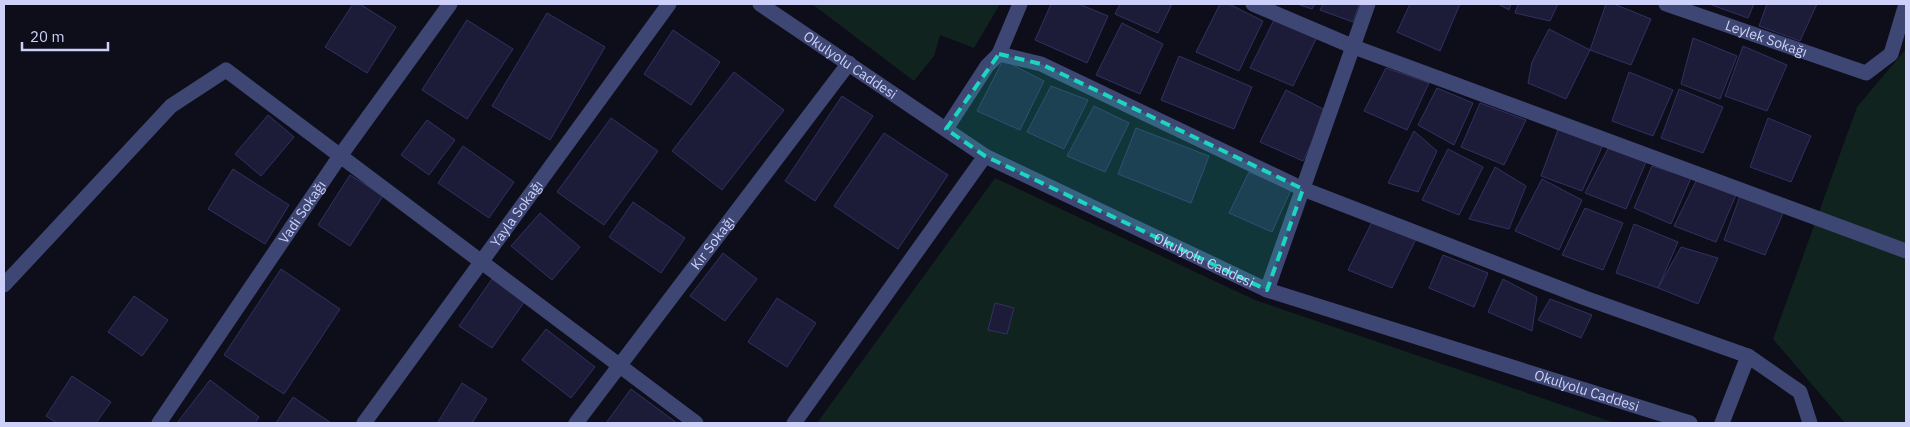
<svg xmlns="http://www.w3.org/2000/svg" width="1910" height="427" viewBox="0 0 1910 427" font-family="'IBM Plex Sans',sans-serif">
  <rect width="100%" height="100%" fill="#0d0e1a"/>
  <!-- green -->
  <path fill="#11231f" d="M812 4H1000L974 48 940 35 934 56 914 81Z
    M1906 49V423H1845L1773 339 1857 107Z
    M995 178 1255 300 1615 423H817Z"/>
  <!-- building -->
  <path fill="#1c1c39" stroke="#313162" d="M353 4H360L396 27 367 73 325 47Z
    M1051 4H1079L1108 16 1087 63 1035 40Z
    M1120 4H1172L1158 33 1115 14Z
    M1220 4H1229L1263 21 1239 71 1196 52Z
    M1297 4H1315L1312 9Z
    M1323 4H1359L1353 22 1320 10Z
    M1410 4H1460L1440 51 1397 32Z
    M1498 4H1511L1509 10Z
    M1518 4H1558L1550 21 1515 13Z
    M1606 4H1614L1651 19 1631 65 1590 50Z
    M1709 4H1754L1748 18Z
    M1767 4H1817L1800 41 1759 26Z
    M547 13 605 47 550 140 492 106Z
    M1276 16 1317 37 1293 86 1250 68Z
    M467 20 513 49 467 119 422 90Z
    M1122 23 1163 44 1140 94 1096 75Z
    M1549 29 1590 50 1566 99 1528 83 1532 62Z
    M673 30 720 62 691 105 644 74Z
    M1693 38 1737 56 1720 99 1681 84Z
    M1743 46 1787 65 1767 111 1725 96Z
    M1179 56 1252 87 1234 129 1161 100Z
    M1003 60 1044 81 1020 130 977 111Z
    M1386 68 1429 83 1407 130 1364 111Z
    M734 72 784 110 722 190 672 151Z
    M1629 72 1673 90 1653 136 1612 121Z
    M1051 86 1088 100 1064 149 1027 132Z
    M1437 88 1473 103 1454 145 1418 125Z
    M1679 89 1723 107 1703 153 1661 138Z
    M1286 90 1327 111 1303 161 1260 142Z
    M842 96 873 116 815 201 785 181Z
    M1480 103 1526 120 1504 165 1461 147Z
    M1094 106 1129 123 1105 172 1067 156Z
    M268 115 294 137 261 176 235 154Z
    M611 118 658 151 604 225 557 192Z
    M1768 118 1811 136 1791 182 1750 167Z
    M427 120 455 140 429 175 401 155Z
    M1559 127 1603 145 1582 191 1541 176Z
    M1136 128 1209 156 1191 203 1118 174Z
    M1414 131 1437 151 1418 192 1388 183Z
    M884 133 948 175 898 249 834 206Z
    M463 146 514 182 489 218 438 183Z
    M1609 147 1646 162 1626 209 1585 193Z
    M1448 149 1483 167 1459 215 1422 200Z
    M1652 166 1691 178 1671 224 1634 208Z
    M1495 167 1526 186 1509 229 1469 219Z
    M233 169 289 205 265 244 208 209Z
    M1249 172 1291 190 1272 232 1229 213Z
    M350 175 383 196 350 246 318 225Z
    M1542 179 1582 200 1559 250 1515 231Z
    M1696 181 1736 195 1716 242 1674 226Z
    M1740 196 1784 211 1765 255 1724 240Z
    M633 202 685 238 661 273 609 237Z
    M1585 208 1623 223 1603 270 1562 255Z
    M540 213 580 247 552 280 511 246Z
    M1374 218 1416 239 1392 288 1348 270Z
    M1634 224 1678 242 1658 288 1616 273Z
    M1681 247 1718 258 1698 304 1658 288Z
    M723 253 757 279 725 321 690 296Z
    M1443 255 1488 273 1474 307 1429 288Z
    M281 269 340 309 284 394 224 355Z
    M492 279 525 301 492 348 459 326Z
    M1503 279 1537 297 1532 331 1488 312Z
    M134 296 168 320 142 356 108 332Z
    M777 298 816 323 787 367 748 342Z
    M1550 299 1592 315 1581 338 1538 320Z
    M995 303 1014 308 1007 334 988 330Z
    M546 329 595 367 571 398 522 360Z
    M72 376 111 402 96 423H57L46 416Z
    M210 380 259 417 255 423H177Z
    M462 383 487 399 472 423H440L438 422Z
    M631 389 677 423H606Z
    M293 397 331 423H276Z"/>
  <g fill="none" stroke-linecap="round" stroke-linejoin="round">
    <!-- minor -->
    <g stroke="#3e4774" stroke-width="15">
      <path id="s1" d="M760 4 985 156 1267 290 1690 423"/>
      <path d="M1253 4 1354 47 1906 251"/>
      <path id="s2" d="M1666 4 1866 73 1891 54 1906 4"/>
      <path d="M999 54 1020 4"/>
      <path d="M946 129 987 66 999 54 1041 64 1303 189 1585 298 1748 356 1800 392 1810 423"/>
      <path d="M4 285 171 106 226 70 696 423"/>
      <path d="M1267 290 1368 4"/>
      <path id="s3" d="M159 423 340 156 450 4"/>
      <path id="s4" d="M364 423 669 4"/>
      <path id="s5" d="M576 423 849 63"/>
      <path d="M794 423 985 156"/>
      <path d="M1722 423 1748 356"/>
    </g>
  </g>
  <!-- marked area -->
  <path fill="#1cd6c0" fill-opacity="0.2" stroke="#1cd6c0" stroke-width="4" stroke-dasharray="10 6" stroke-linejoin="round" d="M999 54 1041 64 1303 189 1267 290 985 156 946 129Z"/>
  <g text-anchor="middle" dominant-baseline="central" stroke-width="4.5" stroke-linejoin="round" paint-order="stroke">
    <!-- street labels -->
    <g font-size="14" fill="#cdd1f9" stroke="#0d0e1a">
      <text stroke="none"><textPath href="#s2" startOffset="106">Leylek Sokağı</textPath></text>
      <text stroke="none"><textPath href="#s1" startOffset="109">Okulyolu Caddesi</textPath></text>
      <text stroke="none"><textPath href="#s3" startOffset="255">Vadi Sokağı</textPath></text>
      <text stroke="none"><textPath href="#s4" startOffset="259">Yayla Sokağı</textPath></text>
      <text stroke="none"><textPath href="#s5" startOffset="226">Kır Sokağı</textPath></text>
      <text stroke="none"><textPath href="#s1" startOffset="514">Okulyolu Caddesi</textPath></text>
      <text stroke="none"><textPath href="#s1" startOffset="919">Okulyolu Caddesi</textPath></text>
    </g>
  </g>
  <!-- border -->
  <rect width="1910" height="427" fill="none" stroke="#cdd1f9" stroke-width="10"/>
  <!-- scale -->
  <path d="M22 42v8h86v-8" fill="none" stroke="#cdd1f9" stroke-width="2.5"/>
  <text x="30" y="42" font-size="15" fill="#cdd1f9" stroke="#0d0e1a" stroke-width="4" paint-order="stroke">20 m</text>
</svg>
